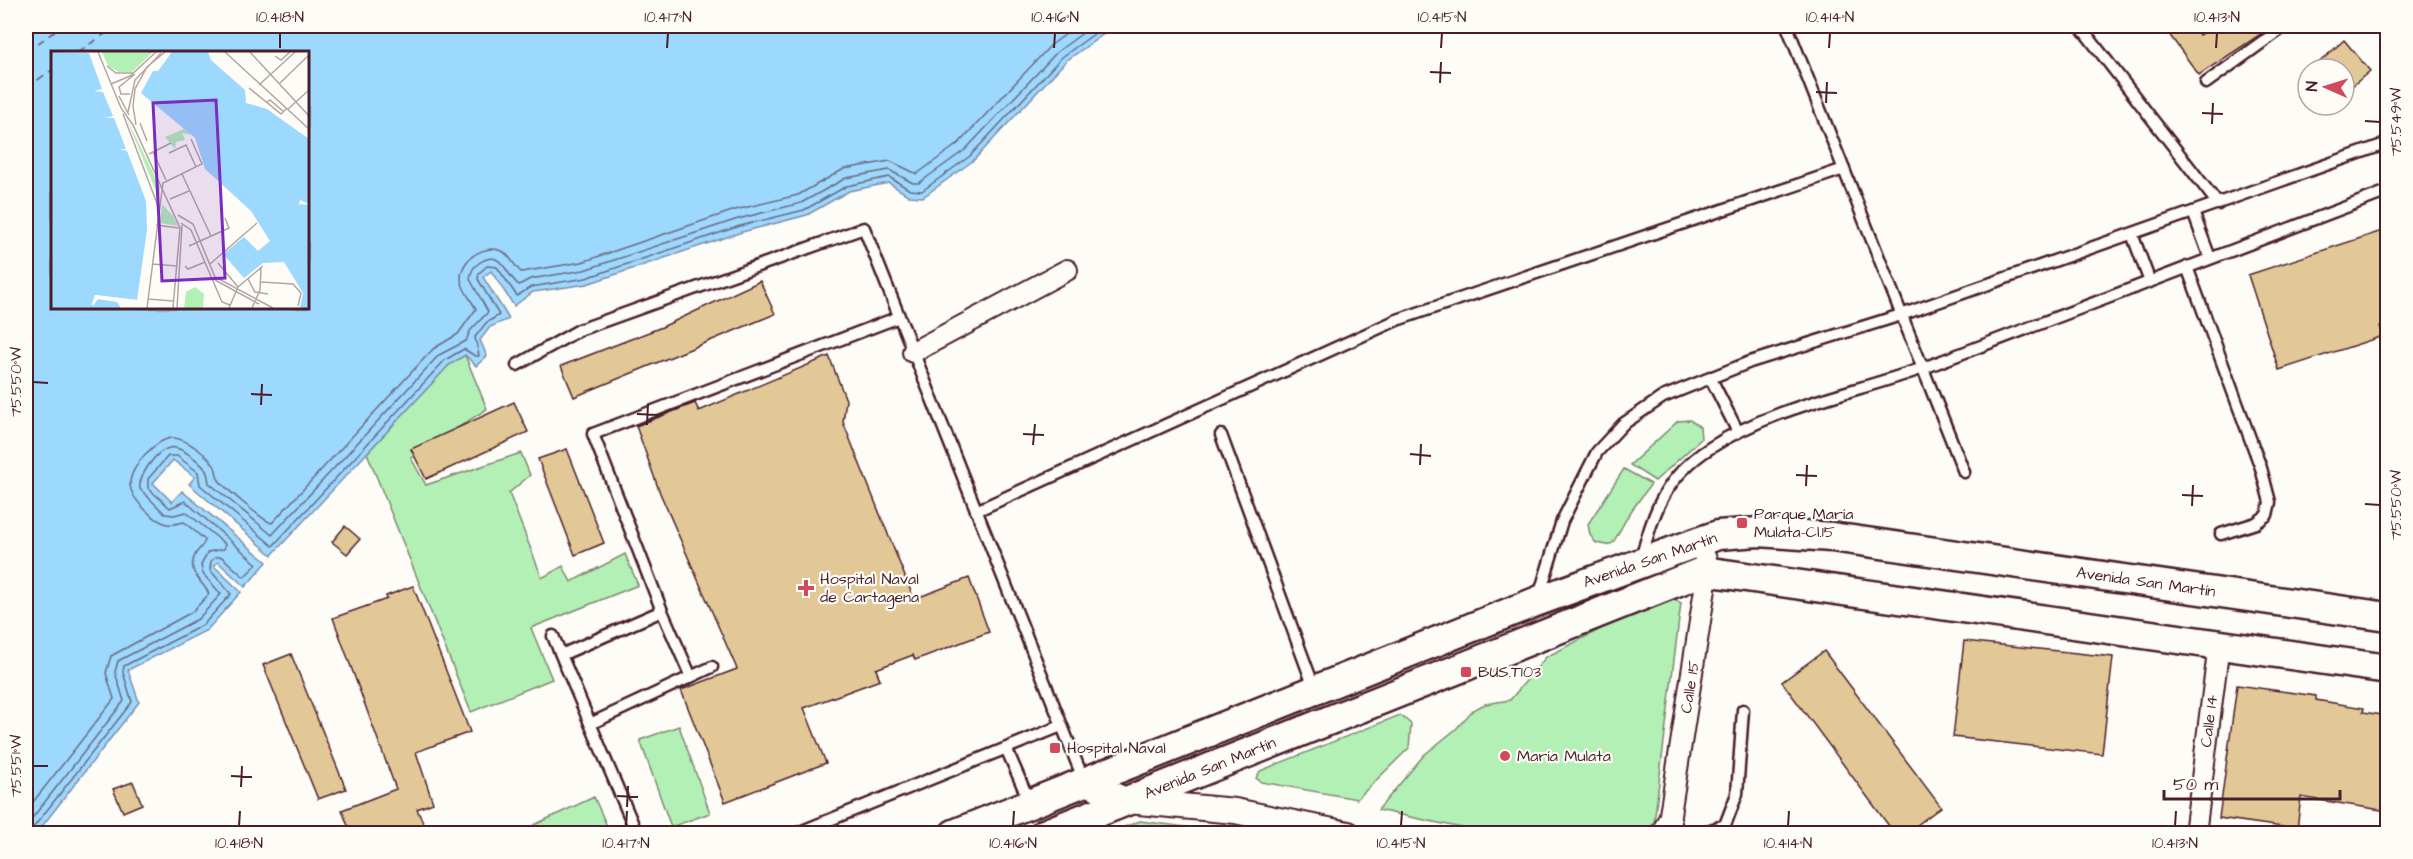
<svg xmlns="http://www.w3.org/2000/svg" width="2413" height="859" viewBox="0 0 2413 859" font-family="'Architects Daughter',sans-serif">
  <rect width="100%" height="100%" fill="#fdfcf7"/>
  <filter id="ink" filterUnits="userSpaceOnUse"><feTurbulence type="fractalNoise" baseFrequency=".0167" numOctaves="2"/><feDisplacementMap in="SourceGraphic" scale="12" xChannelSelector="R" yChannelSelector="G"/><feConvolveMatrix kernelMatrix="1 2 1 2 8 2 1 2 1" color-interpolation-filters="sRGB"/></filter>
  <g filter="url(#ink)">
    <!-- green -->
    <path fill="#b2f0b6" stroke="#7e8870" stroke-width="1.5" d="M465 355 487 409 411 458 426 485 521 453 530 475 509 493 542 578 563 566 571 582 625 554 638 585 531 628 552 679 471 712 367 453 449 365Z
      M1690 420 1700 427 1701 439 1655 481 1630 465 1678 421Z
      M1624 469 1651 484 1629 514 1613 543 1607 545 1596 543 1590 535 1588 524Z
      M1667 595 1681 603 1654 823 1645 833H1485L1378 810 1424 755 1456 729 1473 710 1485 704 1510 700 1546 657Z
      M1400 715 1411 724 1409 748 1357 799 1261 782 1256 778 1260 771Z
      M679 726 710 813 671 827 640 740Z
      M594 797 610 833H517Z
      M1140 821 1231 833H1109Z"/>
    <!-- water -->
    <path fill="#9dd8fe" stroke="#7c8eaa" stroke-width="1.5" fill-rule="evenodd" d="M26 26H1115L1066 61 974 160 923 197 909 196 889 183 849 191 807 215 742 232 587 284 533 292 514 306 491 271 483 277 509 319 490 327 480 340 487 356 476 366 465 355 449 365 272 555 189 484 195 477 173 460 153 483 172 502 182 491 267 562 245 587 218 562 214 566 241 592 207 630 128 670 139 702 36 834 26 833ZM52 52H308V308H52Z"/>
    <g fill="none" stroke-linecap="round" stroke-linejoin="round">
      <!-- shore -->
      <path stroke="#6b697f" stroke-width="1.5" d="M26 811 114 699 106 673 111 656 192 612 209 594C203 581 186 573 195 555 198 549 204 546 205 540L184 522C179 523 173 525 167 524 153 520 131 499 130 485 129 467 157 437 174 438 187 439 209 456 215 467 217 471 216 476 219 480 226 489 262 520 272 523L433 349 458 334 476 309C471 299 462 290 461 279 460 259 485 243 502 251 511 256 514 266 521 272L582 262 735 210 798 195 844 169 890 161 917 174 959 143 1051 45 1077 26
        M26 826 124 701 115 672 118 661 198 619 221 594 203 574 201 565 208 552 224 549 225 544 186 512 174 515 165 514 140 489C138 476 156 451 169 448 180 445 199 461 205 469 208 473 208 478 209 483L272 535 439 355 466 341 470 331 488 312 470 279C471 271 473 267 479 263 502 247 505 275 519 285L530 279 584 270 738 219 801 203 846 178 889 170 913 183H919L965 150 1057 52 1092 26
        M32 834 33 828 132 702 123 672 124 666 203 625 231 594 210 570 211 561 216 557H222L244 577 257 564 185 501 170 508 148 488V479L168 456H177L198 472 200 485 273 546 445 360 464 349 475 356H479L475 337 486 323 499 315 478 279 479 273 487 266 497 267 517 296 531 287 586 278 740 226 804 210 847 186 889 177 910 190 922 191 970 156 1062 57 1105 26"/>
      <!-- ferry -->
      <path stroke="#63566a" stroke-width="1.5" stroke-dasharray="8 6" stroke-linecap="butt" d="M26 52 62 26
        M78 52 117 26
        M26 88 52 70"/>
    </g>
    <!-- building -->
    <path fill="#e2c897" stroke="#4a1f2b" stroke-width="1.5" d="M2163 26H2193L2199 35 2214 26H2273L2199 75Z
      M2344 40 2370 71 2344 93V69H2312Z
      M2388 229V324L2380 326 2383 336 2279 370 2248 275Z
      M760 281 775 314 574 397 561 366 662 327Z
      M829 356 846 400 843 422 914 599 969 578 989 632 915 660 913 655 876 669 880 680 804 708 826 763 725 802 681 690 737 669 660 493 636 426 695 403 699 411Z
      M514 402 528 432 426 479 411 449Z
      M567 449 604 543 575 555 538 459Z
      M345 526 360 539 347 554 332 542Z
      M413 586 470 732 416 752 433 803 417 809 428 834H351L342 810 396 789 333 618 387 599 386 596Z
      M1964 641 2113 657 2102 754 1953 737Z
      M1824 651 1941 807 1905 834H1895L1782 682Z
      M291 654 346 789 318 799 263 665Z
      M2237 685 2316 696V700L2364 708 2363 712 2388 716V811L2301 797 2297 829 2219 818Z
      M133 782 142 804 123 812 113 789Z"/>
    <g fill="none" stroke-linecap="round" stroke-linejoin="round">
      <defs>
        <path id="service" d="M1787 26 1964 472
          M2080 26 2218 204
          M2206 83 2285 26
          M2193 212 2210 258
          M2132 234 2150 282
          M2187 267 2261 468 2270 502 2267 515 2256 523 2221 534
          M517 365 579 330 864 228 1084 781
          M1710 377 1738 432
          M1221 435 1315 690
          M976 511 1397 320 1844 169
          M1641 560C1653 511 1666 476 1710 448 1774 406 1855 393 1926 367 2080 309 2234 250 2388 191
          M1539 596 1562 521 1597 452 1623 424 1663 397 1750 362 1901 315 2388 143
          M553 636 637 834
          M561 655 662 611
          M691 677 662 611 593 434 899 317
          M590 724 712 667
          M1006 748 1030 803
          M795 834 1061 726
          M1698 834 1725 825 1737 794 1743 710"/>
        <path id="minor" d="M913 352 1067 270
          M1667 834 1705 589 1706 559 1698 542
          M2195 834 2217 660 2215 644"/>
        <path id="tertiary" d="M1084 782 1128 801 1235 811 1348 834
          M1664 834 1669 823"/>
        <path id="secondary" d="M954 834 1538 601 1698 542 1718 535 1758 532 1832 537 2388 617
          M1044 834 1704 571 2388 669"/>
      </defs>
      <!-- service casing -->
      <use href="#service" stroke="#4a1f2b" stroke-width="15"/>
      <!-- minor casing -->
      <use href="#minor" stroke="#4a1f2b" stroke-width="24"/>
      <!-- tertiary casing -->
      <use href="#tertiary" stroke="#4a1f2b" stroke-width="28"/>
      <!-- secondary casing -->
      <use href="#secondary" stroke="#4a1f2b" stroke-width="33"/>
      <!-- service -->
      <use href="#service" stroke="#fdfcf7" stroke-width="10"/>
      <!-- minor -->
      <use href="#minor" stroke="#fdfcf7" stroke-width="20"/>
      <!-- tertiary -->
      <use href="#tertiary" stroke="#fdfcf7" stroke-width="24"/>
      <!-- secondary -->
      <use href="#secondary" stroke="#fdfcf7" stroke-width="28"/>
    </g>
  </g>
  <!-- ticks -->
  <path fill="none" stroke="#4a1f2b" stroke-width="2" d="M280 48V33M667 48 668 33M1054 48 1055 33M1441 48 1442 33M1829 48 1830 33M2216 48 2217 33M1430 72 1451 73M1440 83 1441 62M1816 92 1837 93M1826 103 1827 82M2202 113 2223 114M2365 121 2380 122M2212 124 2213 103M33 382 48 383M251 394 272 395M261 405 262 384M637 414 658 415M647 425 648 404M1023 434 1044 435M1033 445 1035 424M1410 454 1431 456M1420 465 1421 444M1796 475 1817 476M1806 486 1807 465M2182 495 2203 496M2365 504 2380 505M2192 506 2193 485M33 766H48M231 776 252 777M241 787 242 766M617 796 638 797M627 807 628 786M239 826 240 811M626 826 627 811M1013 826 1014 811M1401 826 1402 811M1788 826 1789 811M2175 826 2176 811"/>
  <!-- markers -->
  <g fill="#d1495b" stroke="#fdfcf7" stroke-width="2">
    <rect x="1736" y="517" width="12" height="12" rx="3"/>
    <path d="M803 579h6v6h6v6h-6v6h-6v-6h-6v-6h6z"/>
    <rect x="1460" y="666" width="12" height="12" rx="3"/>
    <rect x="1049" y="742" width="12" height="12" rx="3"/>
    <circle cx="1505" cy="756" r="6"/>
  </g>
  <g text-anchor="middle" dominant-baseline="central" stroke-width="4.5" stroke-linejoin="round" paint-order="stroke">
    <!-- poi labels -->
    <g font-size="16" fill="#4a1f2b" stroke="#fdfcf7" text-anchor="start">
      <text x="1754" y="514">Parque María<tspan x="1754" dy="18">Mulata-Cl.15</tspan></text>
      <text x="820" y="579">Hospital Naval<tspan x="820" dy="18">de Cartagena</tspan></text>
      <text x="1478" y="672">BUS.T103</text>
      <text x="1067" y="748">Hospital Naval</text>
      <text x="1517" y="756">María Mulata</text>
    </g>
    <!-- street labels -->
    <g font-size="16" fill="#4a1f2b" stroke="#fdfcf7">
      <text transform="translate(1650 560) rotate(-19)">Avenida San Martín</text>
      <text transform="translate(2146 582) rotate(8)">Avenida San Martín</text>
      <text transform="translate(1690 687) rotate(-81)">Calle 15</text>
      <text transform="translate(2209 721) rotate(-83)">Calle 14</text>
      <text transform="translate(1210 768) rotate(-22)">Avenida San Martín</text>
    </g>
  </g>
  <!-- overview -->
  <g transform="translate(51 51)">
    <rect width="258" height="258" fill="#fdfcf7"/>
    <path d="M51 1H102L81 21H68L57 15ZM75 66 109 136 108 149 104 138ZM133 78 141 84 131 82 134 89 125 91 124 98 114 86ZM111 153 122 165 127 175 109 172ZM144 236 153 243 152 257H133L135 241Z" fill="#b2f0b6"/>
    <path d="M0 1 38 2 51 38 43 40 52 41 62 65 54 67H63L75 98H69L76 100 95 150 96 179 86 249 44 244 42 255 47 248 66 251 70 257H0ZM121 1H157L160 9 194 39 195 52 216 58 258 88V153L249 149 247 159 249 153 258 154V257H249L252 242 233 211 212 212 193 227 172 203 193 186 207 200 219 190 200 160 154 118 144 87 90 42 102 20H107Z" fill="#9dd8fe"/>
    <path d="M44 244 86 249V252L47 248 40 255Z" fill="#fdfcf7"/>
    <path fill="none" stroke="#9dd8fe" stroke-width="3" d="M121 1 258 181M140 25 258 169"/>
    <path fill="none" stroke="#b5a4a5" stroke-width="1.5" d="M47 1 70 57 82 74 129 177 122 257M174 1 258 78M199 1 258 65M224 5 230 9 239 1M56 15 65 22H82M60 33 79 25 105 1M228 33 258 4M208 34 244 1M198 37 230 63 235 58M79 43H70L68 36 84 23M68 45 78 64M216 51 219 49 233 61M237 58 258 39M77 61 84 29 110 2M72 63 107 155M89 72 96 90M85 74 82 55 84 38 96 16 114 1M102 101 115 129M118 102 135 94 145 116M98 103 120 92M131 123 160 185M119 148 138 140M127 164 142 173 164 226 222 257M130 172 140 179 171 251 179 254M105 174 128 177M138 195 178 177 174 167M167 212 187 236M101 213 126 215M159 213 206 172M134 215 137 218 154 211M197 228 204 241 217 243M164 229 208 253M210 231 242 233 250 242 247 255M97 248 122 250M96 257 112 132 151 113 140 88M126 257 131 174M178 257 187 236 212 215M201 257 209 239 210 217"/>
    <path fill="#7b2cbf" fill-opacity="0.15" stroke="#7b2cbf" stroke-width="3" d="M165 49 174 227 111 230 102 52Z"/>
    <rect width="258" height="258" fill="none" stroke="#4a1f2b" stroke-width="3"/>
  </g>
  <!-- margin -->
  <rect width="2413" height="859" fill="none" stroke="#fdfcf7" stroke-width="66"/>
  <!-- north arrow -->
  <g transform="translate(2326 87) rotate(273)"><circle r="28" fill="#fdfcf7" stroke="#b5a4a5" stroke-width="1.5"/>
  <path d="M0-4.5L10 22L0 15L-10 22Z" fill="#d1495b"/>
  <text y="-9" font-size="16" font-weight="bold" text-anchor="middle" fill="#4a1f2b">N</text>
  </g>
  <!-- scale -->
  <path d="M2164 790v9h176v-9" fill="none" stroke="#4a1f2b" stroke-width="3"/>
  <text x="2173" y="790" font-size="18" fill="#4a1f2b" stroke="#fdfcf7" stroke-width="4.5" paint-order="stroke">50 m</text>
  <rect x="33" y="33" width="2347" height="793" fill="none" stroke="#4a1f2b" stroke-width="2"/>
  <g font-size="15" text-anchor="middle" fill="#4a1f2b">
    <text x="280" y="22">10.418°N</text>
    <text x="668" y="22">10.417°N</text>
    <text x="1055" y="22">10.416°N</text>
    <text x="1442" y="22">10.415°N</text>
    <text x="1830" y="22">10.414°N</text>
    <text x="2217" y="22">10.413°N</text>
    <text transform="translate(2396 122) rotate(-90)" y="5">75.549°W</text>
    <text transform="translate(16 382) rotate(-90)" y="5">75.550°W</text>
    <text transform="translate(2396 505) rotate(-90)" y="5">75.550°W</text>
    <text transform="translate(16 766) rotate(-90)" y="5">75.551°W</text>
    <text x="239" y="848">10.418°N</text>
    <text x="626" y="848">10.417°N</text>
    <text x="1013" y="848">10.416°N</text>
    <text x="1401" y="848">10.415°N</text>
    <text x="1788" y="848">10.414°N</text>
    <text x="2175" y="848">10.413°N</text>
  </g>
</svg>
